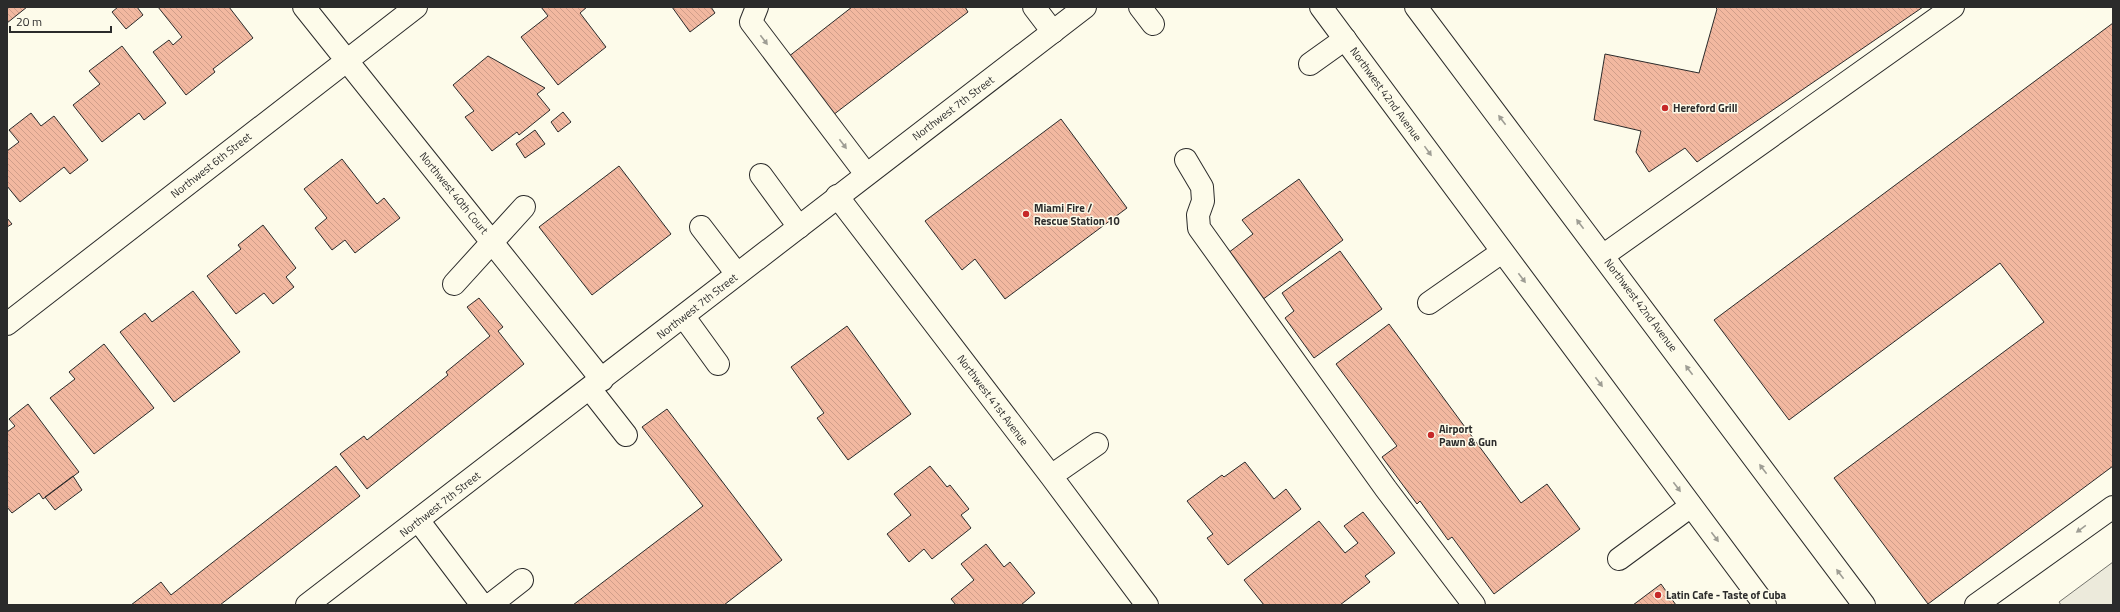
<svg xmlns="http://www.w3.org/2000/svg" width="2120" height="612" viewBox="0 0 2120 612" font-family="'Titillium Web',sans-serif">
  <defs>
    <pattern id="building-back-hatch" width="6" height="6" patternUnits="userSpaceOnUse"><rect width="6" height="6" fill="#f2b8a0"/><path d="M-1 5l2 2M0 0l6 6M5-1l2 2" fill="none" stroke="#d09e8a"/></pattern>
  </defs>
  <rect width="100%" height="100%" fill="#fdfbea"/>
  <!-- parking -->
  <path fill="#eceadb" stroke="#74746e" d="M2113 562V605H2061L2059 602Z"/>
  <!-- building -->
  <path fill="url(#building-back-hatch)" stroke="#2b2b2b" d="M7 7H27L7 23Z
    M118 7H137L143 15 126 29 112 12Z
    M158 7H229L253 38 213 69 215 72 186 95 153 52 169 40 173 45 182 37Z
    M541 7H587L580 13 606 47 558 85 521 37 548 16Z
    M672 7H711L715 13 690 32Z
    M852 7H965L968 12 833 115 788 57Z
    M1715 7H1923L1697 162 1685 148 1649 172 1636 152 1641 131 1594 120 1605 54 1699 73 1717 9Z
    M2113 23V466L1928 604 1834 478 2044 322 2000 263 1789 420 1714 320Z
    M122 46 166 103 144 120 139 113 102 142 73 105 100 84 89 71Z
    M488 56 545 88 537 94 550 110 519 135 517 132 492 151 465 117 474 111 453 85Z
    M563 112 571 122 558 132 551 122Z
    M31 113 41 126 54 116 88 160 70 174 64 167 20 202 7 186V151L19 142 9 130Z
    M1061 119 1127 208 1005 299 975 259 962 270 925 221Z
    M535 130 545 144 525 158 516 144Z
    M342 159 377 204 384 198 400 218 355 253 345 240 332 250 315 228 327 218 304 189Z
    M619 166 671 234 592 295 539 227Z
    M1299 179 1343 240 1262 300 1228 253 1253 234 1242 220Z
    M7 218 12 224 7 227Z
    M263 225 296 268 286 277 294 287 273 304 264 293 236 314 207 276 241 249 238 245Z
    M1340 251 1382 309 1314 358 1285 318 1294 311 1282 293Z
    M193 291 240 352 174 402 120 332 145 313 152 322Z
    M479 298 503 327 498 331 524 364 367 489 340 454 364 436 367 440 448 375 446 372 490 336 467 307Z
    M1389 324 1521 503 1547 484 1580 529 1494 594 1452 537 1448 540 1420 501 1417 504 1382 457 1397 446 1336 364Z
    M847 326 911 414 848 460 817 418 824 413 791 367Z
    M104 344 154 408 94 454 50 398 75 379 69 372Z
    M28 404 79 472 43 499 39 493 12 513 7 507V432L15 426 9 419Z
    M667 409 782 560 724 605H573L703 506 642 427Z
    M1245 462 1274 499 1286 489 1301 509 1228 565 1207 538 1213 534 1187 501 1222 475 1224 477Z
    M336 466 360 496 220 605H131L161 582 171 595Z
    M930 466 947 487 950 485 969 509 961 515 971 528 932 559 924 549 909 562 887 534 911 515 894 494Z
    M73 476 82 490 55 510 45 497Z
    M1363 512 1395 553 1365 576 1370 582 1340 605H1264L1244 580 1319 521 1345 553 1358 543 1344 526Z
    M986 544 1004 567 1010 562 1035 593 1021 605H956L951 599 974 580 961 564Z
    M1661 584 1676 605H1633Z"/>
  <g fill="none" stroke-linecap="round" stroke-linejoin="round">
    <defs>
      <path id="minor" d="M304 7 602 380
        M757 7 751 22 866 174
        M1034 7 1053 32
        M1140 7 1153 24
        M1310 64 1345 39
        M1186 160 1202 187 1203 201 1198 215 1199 228 1386 489 1474 605
        M761 175 799 227
        M837 196 1051 476 1147 605
        M701 227 737 274
        M1604 255 1953 7
        M454 284 524 207
        M1429 303 1502 252
        M684 317 718 364
        M7 324 416 7
        M590 389 626 435
        M1051 476 1097 444
        M418 520 482 605
        M1619 559 1691 506
        M490 605 522 580
        M1976 605 2113 507"/>
      <path id="major" d="M1321 7 1765 605
        M1416 7 1864 605
        M307 605C568 407 826 206 1085 7"/>
    </defs>
    <!-- minor casing -->
    <use href="#minor" stroke="#2b2b2b" stroke-width="24"/>
    <!-- major casing -->
    <use href="#major" stroke="#2b2b2b" stroke-width="24"/>
    <!-- minor -->
    <use href="#minor" stroke="#fdfbea" stroke-width="22"/>
    <!-- major -->
    <use href="#major" stroke="#fdfbea" stroke-width="22"/>
  </g>
  <!-- one-way arrows -->
  <defs><path id="oneway-solid" d="M-6-.8H1V-3.2L6.5 0L1 3.2V.8H-6Z"/></defs>
  <g fill="#9e9d94">
    <use href="#oneway-solid" transform="translate(764 40) rotate(53)"/>
    <use href="#oneway-solid" transform="translate(1502 120) rotate(-127)"/>
    <use href="#oneway-solid" transform="translate(843 144) rotate(53)"/>
    <use href="#oneway-solid" transform="translate(1428 151) rotate(54)"/>
    <use href="#oneway-solid" transform="translate(1580 224) rotate(-127)"/>
    <use href="#oneway-solid" transform="translate(1522 278) rotate(53)"/>
    <use href="#oneway-solid" transform="translate(1689 370) rotate(-127)"/>
    <use href="#oneway-solid" transform="translate(1599 382) rotate(53)"/>
    <use href="#oneway-solid" transform="translate(1763 469) rotate(-127)"/>
    <use href="#oneway-solid" transform="translate(1677 487) rotate(53)"/>
    <use href="#oneway-solid" transform="translate(2081 529) rotate(144)"/>
    <use href="#oneway-solid" transform="translate(1715 537) rotate(53)"/>
    <use href="#oneway-solid" transform="translate(1840 574) rotate(-127)"/>
  </g>
  <!-- markers -->
  <g fill="#c62828" stroke="#fdfbea" stroke-width="1.5">
    <circle cx="1665" cy="108" r="4"/>
    <circle cx="1026" cy="214" r="4"/>
    <circle cx="1431" cy="435" r="4"/>
    <circle cx="1658" cy="595" r="4"/>
  </g>
  <g text-anchor="middle" dominant-baseline="central" stroke-width="3" stroke-linejoin="round" paint-order="stroke">
    <!-- street labels -->
    <g font-size="11" fill="#2b2b2b" stroke="#fdfbea">
      <text transform="translate(1386 94) rotate(54)">Northwest 42nd Avenue</text>
      <text transform="translate(953 108) rotate(-37)">Northwest 7th Street</text>
      <text transform="translate(211 165) rotate(-38)">Northwest 6th Street</text>
      <text transform="translate(454 193) rotate(51)">Northwest 40th Court</text>
      <text transform="translate(1641 305) rotate(53)">Northwest 42nd Avenue</text>
      <text transform="translate(697 306) rotate(-38)">Northwest 7th Street</text>
      <text transform="translate(993 400) rotate(53)">Northwest 41st Avenue</text>
      <text transform="translate(440 504) rotate(-38)">Northwest 7th Street</text>
    </g>
    <!-- poi labels -->
    <g font-size="11" font-weight="bold" fill="#2b2b2b" stroke="#fdfbea" text-anchor="start">
      <text x="1673" y="108">Hereford Grill</text>
      <text x="1034" y="208">Miami Fire /<tspan x="1034" dy="13">Rescue Station 10</tspan></text>
      <text x="1439" y="429">Airport<tspan x="1439" dy="13">Pawn &amp; Gun</tspan></text>
      <text x="1666" y="595">Latin Cafe - Taste of Cuba</text>
    </g>
  </g>
  <!-- border -->
  <rect width="2120" height="612" fill="none" stroke="#2b2b2b" stroke-width="16"/>
  <!-- scale -->
  <path d="M10 26v6h101v-6" fill="none" stroke="#2b2b2b" stroke-width="2"/>
  <text x="16" y="26" font-size="12" fill="#2b2b2b" stroke="#fdfbea" stroke-width="3" paint-order="stroke">20 m</text>
</svg>
